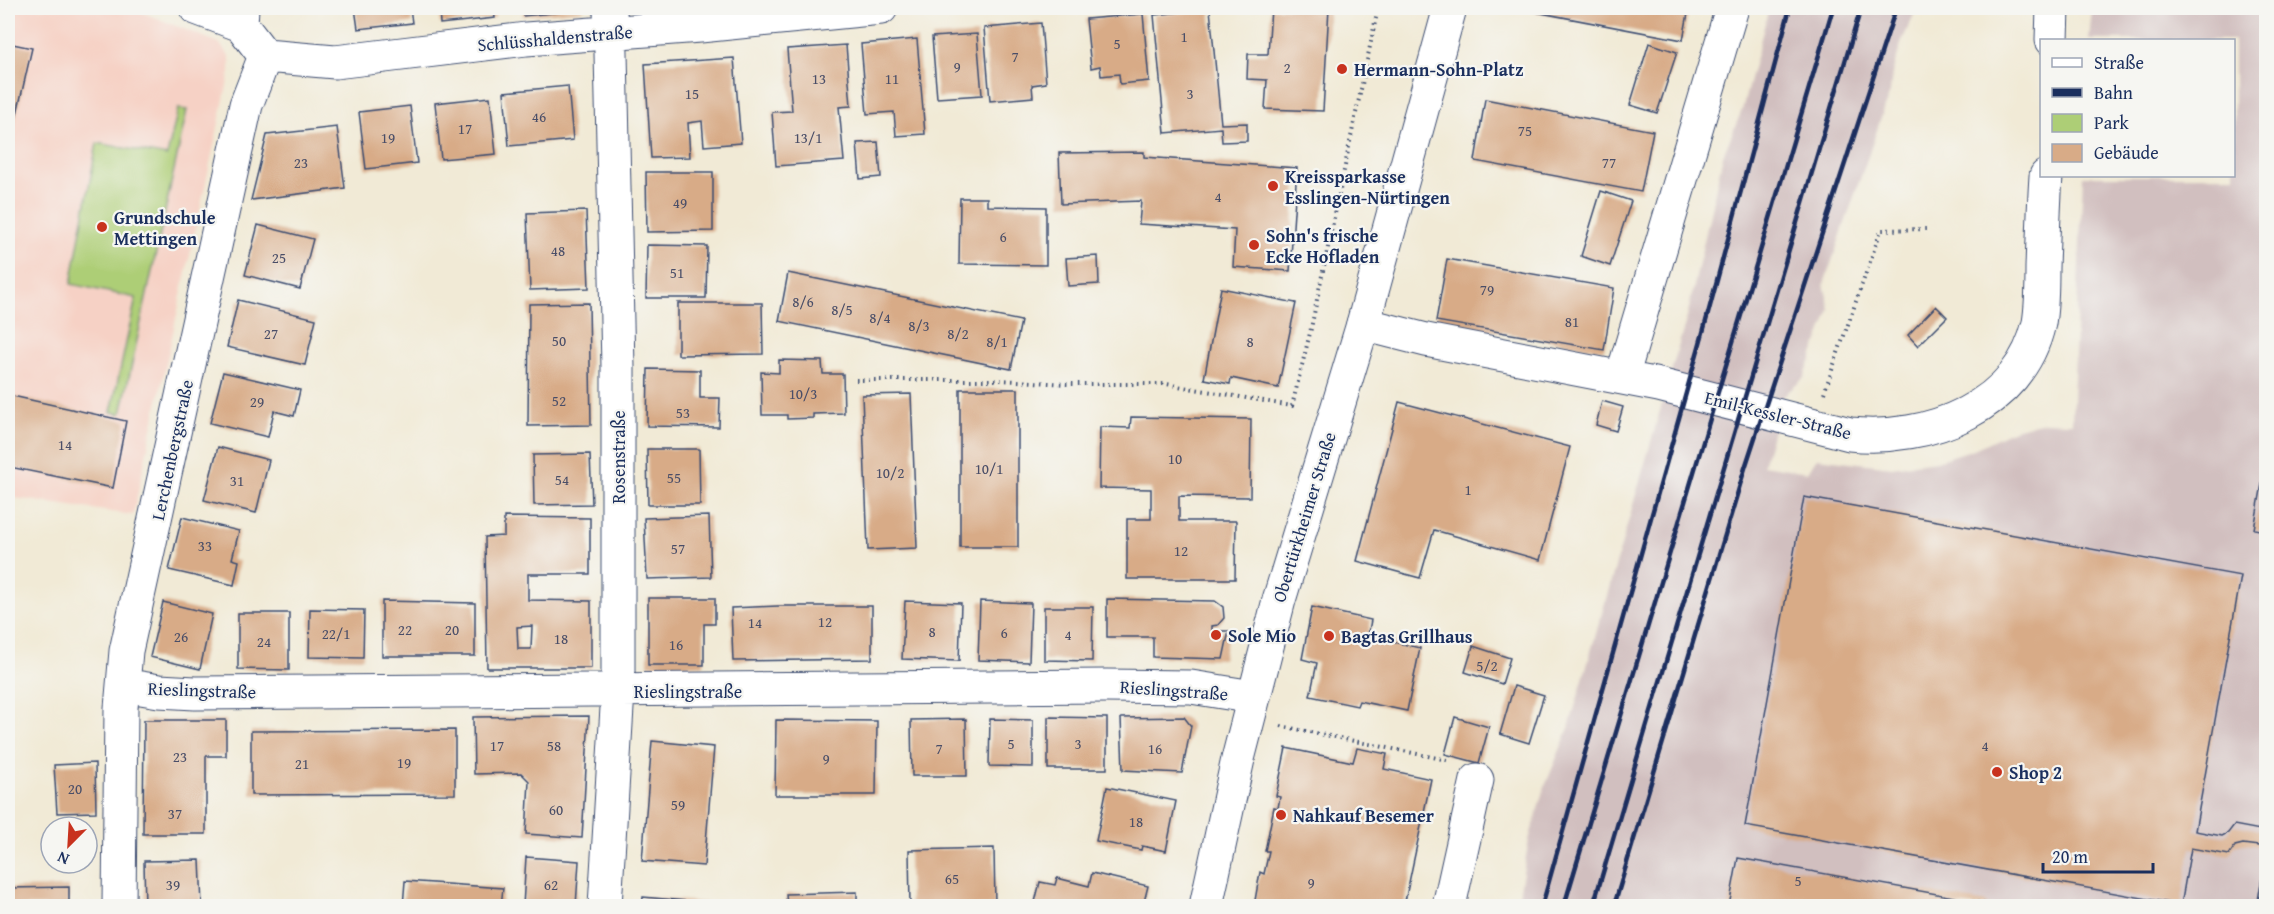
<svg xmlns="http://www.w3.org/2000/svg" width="2274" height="914" viewBox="0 0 2274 914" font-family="'Gentium Book Plus',serif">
  <rect width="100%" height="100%" fill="#f6f6f2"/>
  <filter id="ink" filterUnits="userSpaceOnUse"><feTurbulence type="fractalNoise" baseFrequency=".0167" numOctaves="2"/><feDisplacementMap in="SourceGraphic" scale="12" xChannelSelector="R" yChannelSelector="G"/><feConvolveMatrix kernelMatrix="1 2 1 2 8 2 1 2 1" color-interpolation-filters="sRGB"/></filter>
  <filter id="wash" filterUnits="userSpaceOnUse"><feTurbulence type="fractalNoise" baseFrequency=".008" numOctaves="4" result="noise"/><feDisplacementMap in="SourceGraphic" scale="24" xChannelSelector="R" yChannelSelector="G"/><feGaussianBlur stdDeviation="1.35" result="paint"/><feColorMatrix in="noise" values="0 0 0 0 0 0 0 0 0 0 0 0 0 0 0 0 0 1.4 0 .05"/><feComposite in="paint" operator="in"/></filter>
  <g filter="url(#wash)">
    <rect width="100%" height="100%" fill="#f1ead6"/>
    <!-- built -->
    <path fill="#f6d1c5" d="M8 8H131L219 43 230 57V72L133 515 8 497Z"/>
    <!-- industrial -->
    <path fill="#d1bfbf" d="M1769 8H1917L1902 41 1892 73 1890 92 1824 284 1830 310 1804 378 1783 396 1763 465 1807 472 1817 458 1892 467 1937 461 1974 449 2018 428 2045 422 2072 423 2083 176H2234V40H2089L2092 8H2266V906H1517L1529 840 1543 791 1569 728 1688 313 1723 156 1742 110Z"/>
    <!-- green -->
    <path fill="#adce76" stroke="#647e6a" stroke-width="1.5" d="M178 109 187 110 121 414 111 412 136 298 71 284 97 143 167 156Z"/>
    <g id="blocks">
      <!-- building -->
      <path fill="#d8ab87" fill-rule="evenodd" d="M355 8H410L412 23 358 29Z
        M439 8H494L495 18 440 24Z
        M523 8H582L583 10 523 16Z
        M1271 8H1329L1323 111 1265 109 1267 80 1247 79 1248 54H1268Z
        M1515 8H1689L1683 40Z
        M1210 9 1221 124 1247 123V141L1222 142 1221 128 1165 133 1154 15Z
        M1143 14 1149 81 1120 84 1119 74 1101 76 1100 66 1091 68 1086 19Z
        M1041 23 1046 83 1032 85 1033 97 990 101 984 28Z
        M977 34 982 95 937 98 932 37Z
        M917 39 925 134 896 136 894 112 867 114 861 44Z
        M8 43 32 48 8 153Z
        M1649 43 1677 52 1657 113 1630 105Z
        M846 45 851 106 839 107 844 161 776 166 772 112 792 111 787 49Z
        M734 58 741 143 704 146 702 121 688 123 690 157 651 158 645 64Z
        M568 86 573 140 509 146 504 92Z
        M490 97 496 154 441 159 435 103Z
        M1485 99 1653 131 1641 192 1475 161Z
        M410 106 417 163 366 169 359 112Z
        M337 127 345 188 251 200 267 135Z
        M878 142 881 177 860 179 857 143Z
        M1144 152V157L1297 168 1290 271 1233 267 1235 230 1139 224 1141 201 1061 204 1059 153Z
        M646 172H713V231L647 232Z
        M1601 191 1631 201 1610 266 1581 256Z
        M960 198H987V206L1046 207V265L959 264Z
        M586 211 589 288 530 290 527 213Z
        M258 225 313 239 300 289 245 275Z
        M647 245 707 246 706 298H646Z
        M1098 256 1099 284 1068 286 1066 258Z
        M1447 259 1614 288 1604 350 1436 321Z
        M788 273 1021 321 1011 369 779 321Z
        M1221 288 1296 303 1278 388 1231 378 1230 384 1204 379Z
        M238 300 316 319 305 365 227 347Z
        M589 303 591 425 528 426 529 304Z
        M678 303H762L763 354 678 355Z
        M1936 306 1947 317 1918 346 1908 335Z
        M779 360 822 361 823 374H843L844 413 813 414V418L787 419V415H762L761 372 779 373Z
        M648 369 700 370V398H720L719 427 647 426Z
        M223 372 300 390 294 416 274 411 268 437 210 423Z
        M960 389H1018V547H960Z
        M911 394 917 548 868 550 862 395Z
        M8 395 126 421 113 488 10 467 8 472Z
        M1602 401 1623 407 1616 431 1596 425Z
        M1399 402 1570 447 1540 560 1434 530 1420 578 1357 561Z
        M1131 417 1251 419 1250 497 1179 496V521H1236L1235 579H1127V519H1151V489L1099 488 1100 427 1130 428Z
        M218 447 269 460 256 513 204 500Z
        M647 449H699L700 505H648Z
        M590 454 592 504 534 505 533 455Z
        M2262 484 2266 485V531L2254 529Z
        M1804 497 2241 576 2195 831 2222 836 2228 833 2234 825 2266 831V847L2243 844 2235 846 2229 855 2191 848 2181 905 1745 826Z
        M709 516 711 577 647 579 644 518Z
        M182 517 239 531 232 559 239 561 234 585 169 570Z
        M504 517 590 518V574H528V600L591 601V668H487L485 537 504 536ZM532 626 531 649H518L517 627Z
        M648 598H715V624H704V665H648Z
        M1107 599 1215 601 1223 607 1224 618 1218 625 1212 626V631H1229L1223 659 1153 657V637H1107Z
        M382 601 475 603V656H382Z
        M905 601 961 603 959 661 902 659Z
        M980 601 1031 603 1029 662 978 660Z
        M163 602 212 614 200 669 150 657Z
        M778 606H872V659L733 661 731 608Z
        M1044 607H1093L1092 661 1044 660Z
        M1312 607 1371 620 1368 636 1420 648 1407 711 1359 701 1357 706 1310 696 1317 663 1302 659Z
        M310 609 364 610 363 658 309 657Z
        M238 613H289V670L238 669Z
        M1473 646 1510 658 1502 684 1465 672Z
        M1514 686 1544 695 1529 743 1500 734Z
        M589 716 582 838 526 834 529 781 521 773 474 774 473 717Z
        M1048 717 1107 718V769H1048Z
        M1184 717 1191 726 1182 773 1123 770 1121 718Z
        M1455 717 1489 727 1479 763 1445 754Z
        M966 719 967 776H912L911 720Z
        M990 719 1033 720V767L989 766Z
        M144 720H226V756H206V834H143Z
        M776 720 877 721 876 795H775Z
        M455 730V794L251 795V731Z
        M652 741 714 747 704 866 642 861Z
        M1286 748 1353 762 1357 748 1387 754 1384 769 1431 779 1404 906H1254L1260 872 1264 874 1269 851H1265L1274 807 1278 808 1280 797 1276 796Z
        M95 763 96 812 57 813 54 765Z
        M1107 787 1176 801 1166 851 1142 846 1141 850 1096 841Z
        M994 848 995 906H910L909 850Z
        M526 857 579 861 576 906H523Z
        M1738 858 1987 903 1986 906H1729Z
        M200 860 202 906H145L144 861Z
        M2265 860 2266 906H2257Z
        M1092 873 1148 886 1143 906H1034L1040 882 1055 885 1057 878 1089 886Z
        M405 881 503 888 501 906H403Z
        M69 887V906H9V888Z
        M857 892V906H787L786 894Z
        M643 897 708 903 707 906H642Z"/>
    </g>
  </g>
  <g filter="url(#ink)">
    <use href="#blocks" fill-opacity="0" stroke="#3b4b70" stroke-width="1.5"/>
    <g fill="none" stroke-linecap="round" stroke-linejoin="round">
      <defs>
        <path id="minor" d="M196 8 241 25
          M242 8 241 25 265 56
          M2052 40 2053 8
          M265 56 335 62 526 39 700 26 881 8
          M1363 324 1426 340 1659 385 1850 434C1928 442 2020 407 2039 323 2042 305 2042 286 2042 268 2043 237 2044 206 2046 176
          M1622 377 1732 8
          M123 685 159 691 195 693 1107 686 1191 687 1253 697
          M119 906 121 708 126 651 246 105 265 56
          M605 906 618 691V367L610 8
          M1449 906 1477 780"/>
        <path id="major" d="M1206 906 1238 759 1279 600 1363 324 1450 8"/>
      </defs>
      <!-- minor casing -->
      <use href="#minor" stroke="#3b4b70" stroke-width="35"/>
      <!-- major casing -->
      <use href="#major" stroke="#3b4b70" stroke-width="35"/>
      <!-- path -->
      <path stroke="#3b4b70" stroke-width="4" stroke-dasharray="1.5 4.5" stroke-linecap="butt" d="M856 380H1001L1066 384H1166L1292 406 1310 333 1378 8
        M1824 393 1881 230 1930 229
        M1281 726 1447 760"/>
      <!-- minor -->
      <use href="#minor" stroke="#fff" stroke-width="33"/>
      <!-- major -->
      <use href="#major" stroke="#fff" stroke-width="33"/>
      <!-- rail -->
      <path stroke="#1b2f5e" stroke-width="4.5" d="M1542 906 1702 336 1790 8
        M1564 906 1833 8
        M1593 906 1861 8
        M1614 906 1745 468 1896 8"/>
    </g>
  </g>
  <!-- markers -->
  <g fill="#c8321e" stroke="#f6f6f2" stroke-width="2">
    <circle cx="1342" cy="69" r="6"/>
    <circle cx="1273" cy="186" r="6"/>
    <circle cx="102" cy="227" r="6"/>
    <circle cx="1254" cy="245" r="6"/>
    <circle cx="1216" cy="635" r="6"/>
    <circle cx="1329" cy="636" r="6"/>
    <circle cx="1997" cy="772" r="6"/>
    <circle cx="1281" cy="815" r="6"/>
  </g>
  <g text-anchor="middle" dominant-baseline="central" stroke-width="4.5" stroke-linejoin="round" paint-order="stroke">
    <!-- number labels -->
    <g font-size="15" fill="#4a4e68">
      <text x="1184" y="36">1</text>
      <text x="1117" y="43">5</text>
      <text x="1015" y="56">7</text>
      <text x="957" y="66">9</text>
      <text x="1287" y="67">2</text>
      <text x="819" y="78">13</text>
      <text x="892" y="78">11</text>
      <text x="692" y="93">15</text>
      <text x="1190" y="93">3</text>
      <text x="539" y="116">46</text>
      <text x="465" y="128">17</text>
      <text x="1525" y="130">75</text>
      <text x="388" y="137">19</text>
      <text x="808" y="137">13/1</text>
      <text x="301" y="162">23</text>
      <text x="1609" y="162">77</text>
      <text x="1218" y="196">4</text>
      <text x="680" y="202">49</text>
      <text x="1003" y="236">6</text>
      <text x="558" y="250">48</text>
      <text x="279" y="257">25</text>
      <text x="677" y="272">51</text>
      <text x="1487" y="289">79</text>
      <text x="803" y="301">8/6</text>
      <text x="842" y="309">8/5</text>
      <text x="880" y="317">8/4</text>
      <text x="1572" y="321">81</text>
      <text x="919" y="325">8/3</text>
      <text x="271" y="333">27</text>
      <text x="958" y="333">8/2</text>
      <text x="559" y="340">50</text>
      <text x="997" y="341">8/1</text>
      <text x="1250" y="341">8</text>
      <text x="803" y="393">10/3</text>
      <text x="559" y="400">52</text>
      <text x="257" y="401">29</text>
      <text x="683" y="412">53</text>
      <text x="65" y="444">14</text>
      <text x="1175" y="458">10</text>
      <text x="989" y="468">10/1</text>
      <text x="890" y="472">10/2</text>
      <text x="674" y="477">55</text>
      <text x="562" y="479">54</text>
      <text x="237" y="480">31</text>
      <text x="1468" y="489">1</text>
      <text x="205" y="545">33</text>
      <text x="678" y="548">57</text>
      <text x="1181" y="550">12</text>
      <text x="825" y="621">12</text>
      <text x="755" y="622">14</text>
      <text x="405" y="629">22</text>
      <text x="452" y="629">20</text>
      <text x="932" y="631">8</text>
      <text x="1004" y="632">6</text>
      <text x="336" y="633">22/1</text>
      <text x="1068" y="634">4</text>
      <text x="181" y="636">26</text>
      <text x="561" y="638">18</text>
      <text x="264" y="641">24</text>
      <text x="676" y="644">16</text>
      <text x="1487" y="665">5/2</text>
      <text x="1011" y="743">5</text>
      <text x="1078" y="743">3</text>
      <text x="497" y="745">17</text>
      <text x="554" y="745">58</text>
      <text x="1985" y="745">4</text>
      <text x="939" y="748">7</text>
      <text x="1155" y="748">16</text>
      <text x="180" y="756">23</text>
      <text x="826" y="758">9</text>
      <text x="404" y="762">19</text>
      <text x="302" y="763">21</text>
      <text x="75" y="788">20</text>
      <text x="678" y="804">59</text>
      <text x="556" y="809">60</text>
      <text x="175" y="813">37</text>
      <text x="1136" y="821">18</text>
      <text x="952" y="878">65</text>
      <text x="1798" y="880">5</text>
      <text x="1311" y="882">9</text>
      <text x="173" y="884">39</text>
      <text x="551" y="884">62</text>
    </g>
    <!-- street labels -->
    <g font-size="18" fill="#1b2f5e" stroke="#f6f6f2">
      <text transform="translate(555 38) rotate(-5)">Schlüsshaldenstraße</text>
      <text transform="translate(1778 415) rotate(14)">Emil-Kessler-Straße</text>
      <text transform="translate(172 450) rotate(-78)">Lerchenbergstraße</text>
      <text transform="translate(618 457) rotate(-90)">Rosenstraße</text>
      <text transform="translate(1304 517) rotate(-73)">Obertürkheimer Straße</text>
      <text transform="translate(202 690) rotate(2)">Rieslingstraße</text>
      <text transform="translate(1174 690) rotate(4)">Rieslingstraße</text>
      <text x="688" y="691">Rieslingstraße</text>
    </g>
    <!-- poi labels -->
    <g font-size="18" font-weight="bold" fill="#1b2f5e" stroke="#f6f6f2" text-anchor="start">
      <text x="1354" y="69">Hermann-Sohn-Platz</text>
      <text x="1285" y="176">Kreissparkasse<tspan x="1285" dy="21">Esslingen-Nürtingen</tspan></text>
      <text x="114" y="217">Grundschule<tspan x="114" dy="21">Mettingen</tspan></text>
      <text x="1266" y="235">Sohn's frische<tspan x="1266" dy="21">Ecke Hofladen</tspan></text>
      <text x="1228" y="635">Sole Mio</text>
      <text x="1341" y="636">Bagtas Grillhaus</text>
      <text x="2009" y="772">Shop 2</text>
      <text x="1293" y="815">Nahkauf Besemer</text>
    </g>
  </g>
  <!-- margin -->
  <rect width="2274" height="914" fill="none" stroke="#f6f6f2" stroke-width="30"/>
  <!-- legend -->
  <rect x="2040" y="39" width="195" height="138" fill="#f6f6f2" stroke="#9ea6b7" stroke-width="1.5"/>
  <rect x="2052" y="58" width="30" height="9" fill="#ffffff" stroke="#9ea6b7" stroke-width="1.5"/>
  <text x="2094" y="69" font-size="18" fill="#1b2f5e">Straße</text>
  <rect x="2052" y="88" width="30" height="9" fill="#1b2f5e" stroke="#9ea6b7" stroke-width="1.5"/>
  <text x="2094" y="99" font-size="18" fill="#1b2f5e">Bahn</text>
  <rect x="2052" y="114" width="30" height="18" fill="#adce76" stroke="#9ea6b7" stroke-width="1.5"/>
  <text x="2094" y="129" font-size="18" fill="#1b2f5e">Park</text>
  <rect x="2052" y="144" width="30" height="18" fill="#d8ab87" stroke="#9ea6b7" stroke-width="1.5"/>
  <text x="2094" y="159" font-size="18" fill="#1b2f5e">Gebäude</text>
  <!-- north arrow -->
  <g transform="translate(69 845) rotate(204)"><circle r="28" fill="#f6f6f2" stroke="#9ea6b7" stroke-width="1.5"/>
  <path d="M0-4.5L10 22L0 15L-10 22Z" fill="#c8321e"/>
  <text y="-9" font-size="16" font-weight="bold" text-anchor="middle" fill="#1b2f5e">N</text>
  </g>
  <!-- scale -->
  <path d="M2043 863v9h110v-9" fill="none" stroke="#1b2f5e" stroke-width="3"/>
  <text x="2052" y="863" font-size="18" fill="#1b2f5e" stroke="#f6f6f2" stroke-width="4.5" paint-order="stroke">20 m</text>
</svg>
